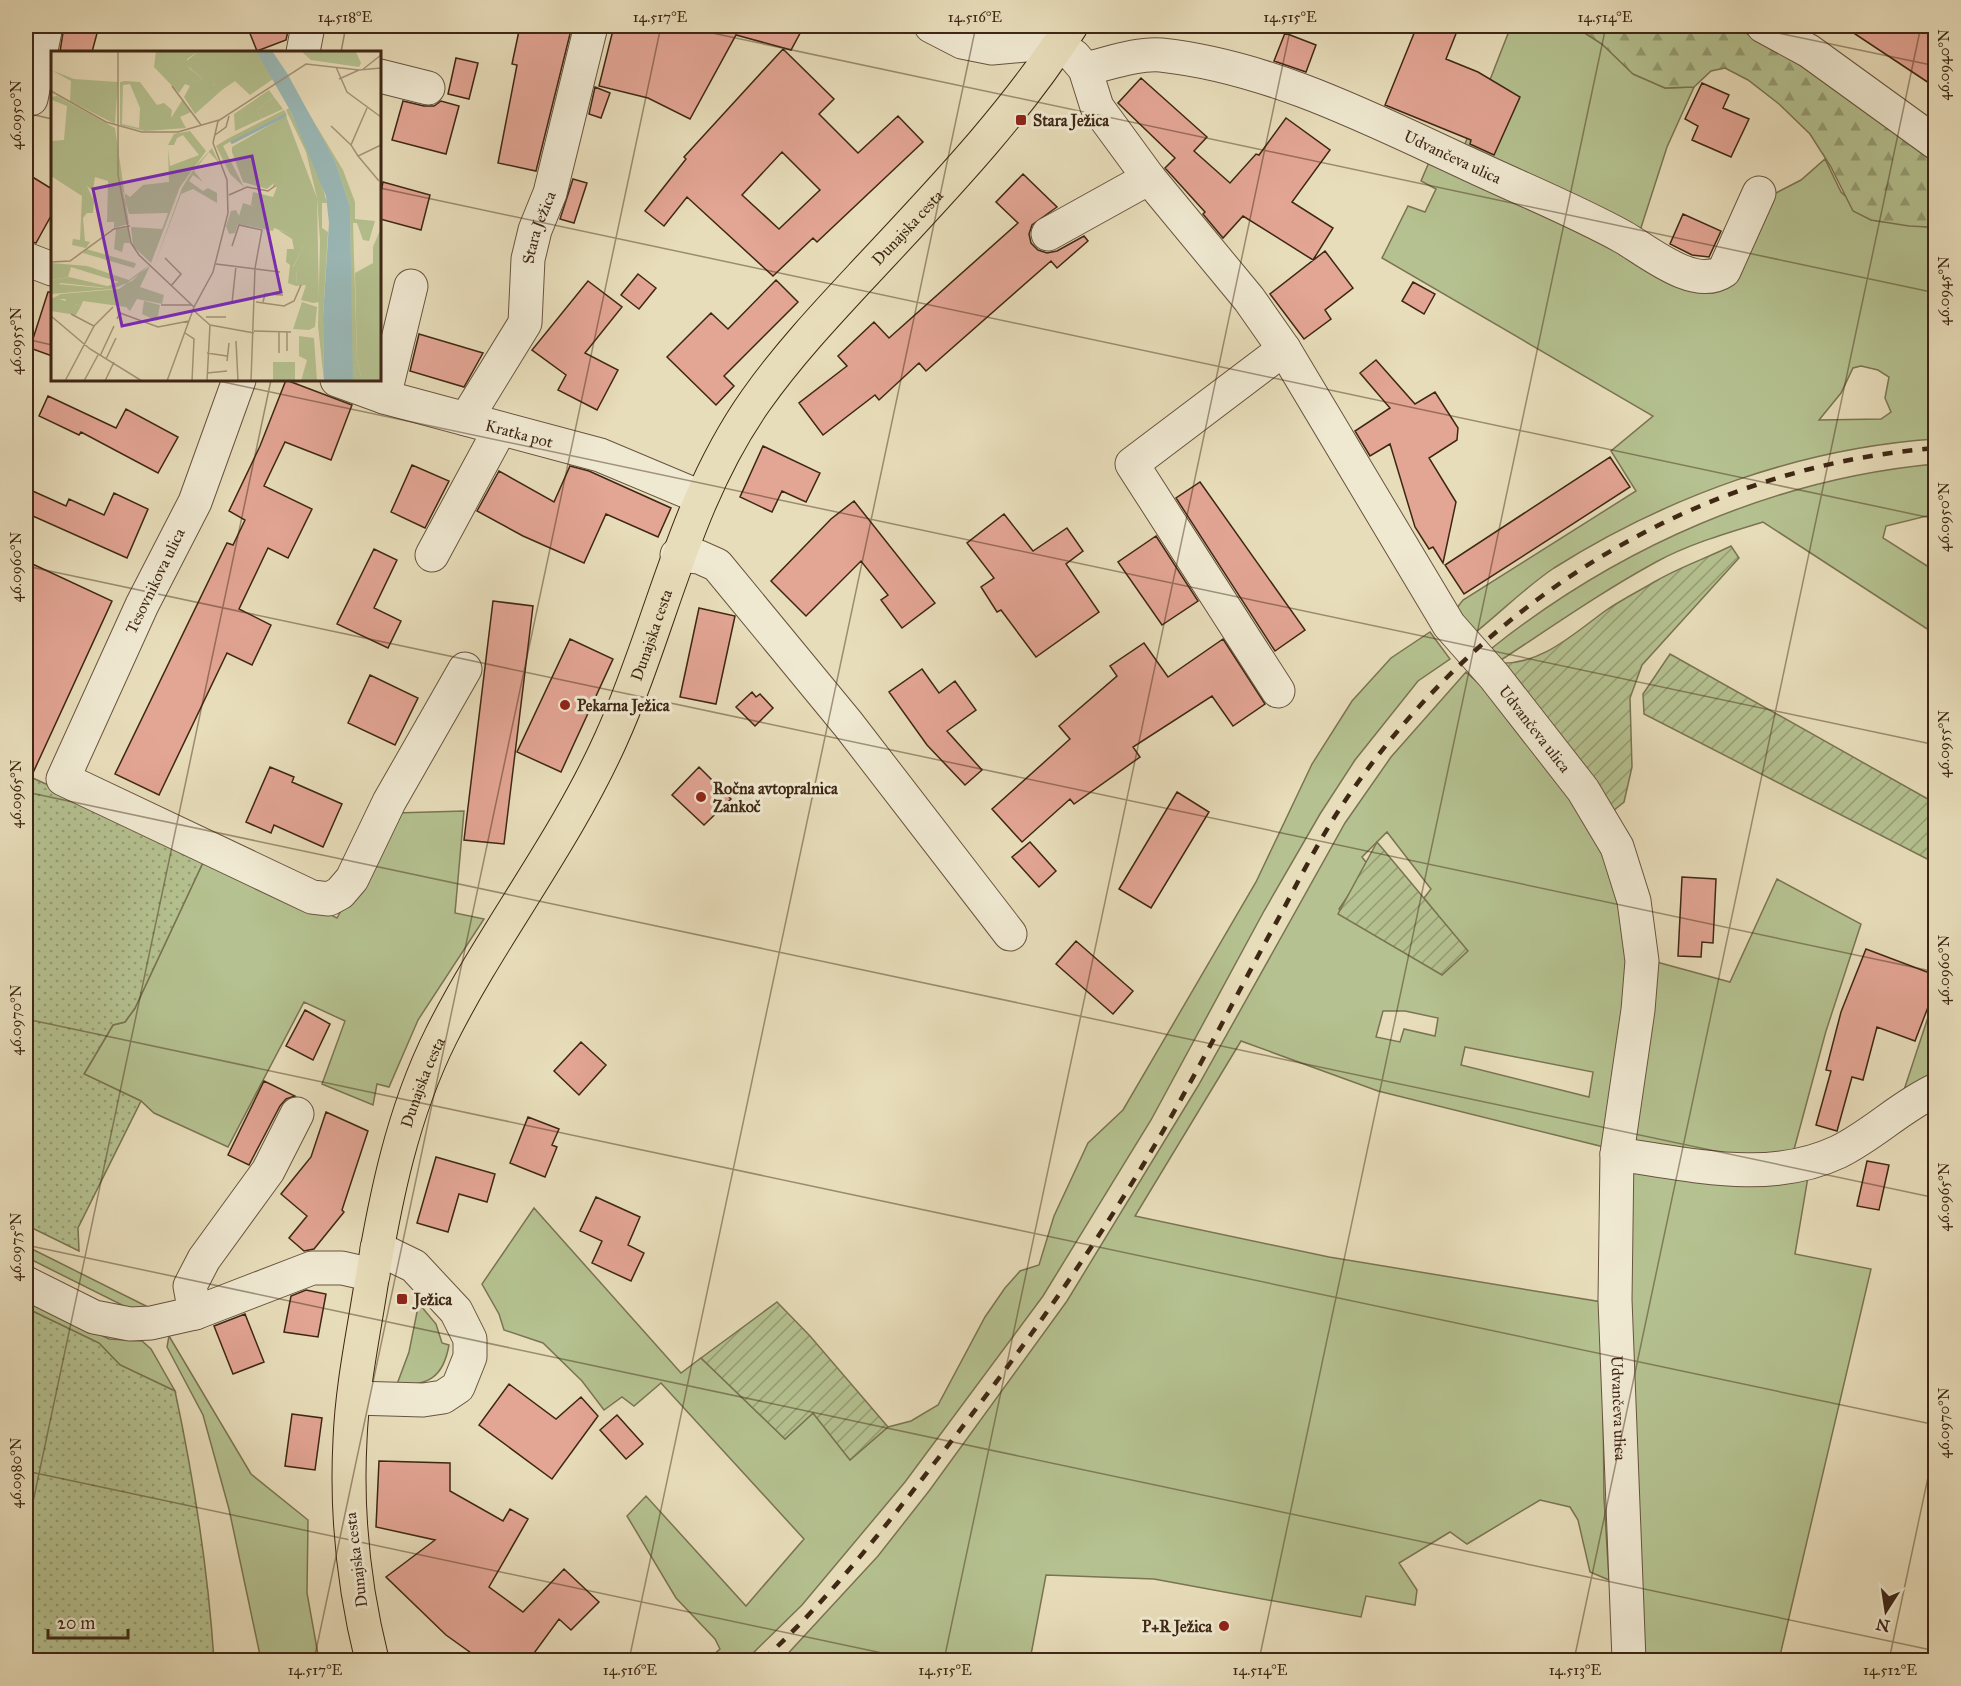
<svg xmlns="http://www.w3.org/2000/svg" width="1961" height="1686" viewBox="0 0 1961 1686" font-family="'IM FELL Great Primer',serif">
  <defs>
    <pattern id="forest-firs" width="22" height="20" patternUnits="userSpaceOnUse" patternTransform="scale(1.5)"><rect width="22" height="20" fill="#b5c190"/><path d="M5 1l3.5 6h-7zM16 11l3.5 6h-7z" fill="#959d74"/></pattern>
    <pattern id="park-dots" width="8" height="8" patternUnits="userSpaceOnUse" patternTransform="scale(1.5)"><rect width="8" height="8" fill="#b5c190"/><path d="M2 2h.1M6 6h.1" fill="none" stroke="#959d74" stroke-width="1.8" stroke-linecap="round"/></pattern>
    <pattern id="garden-furrows" width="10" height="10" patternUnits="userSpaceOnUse" patternTransform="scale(1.5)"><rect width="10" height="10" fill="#b5c190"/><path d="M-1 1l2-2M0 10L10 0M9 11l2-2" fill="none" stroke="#959d74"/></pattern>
  </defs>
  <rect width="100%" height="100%" fill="#e8ddba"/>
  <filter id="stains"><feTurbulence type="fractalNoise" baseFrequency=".00333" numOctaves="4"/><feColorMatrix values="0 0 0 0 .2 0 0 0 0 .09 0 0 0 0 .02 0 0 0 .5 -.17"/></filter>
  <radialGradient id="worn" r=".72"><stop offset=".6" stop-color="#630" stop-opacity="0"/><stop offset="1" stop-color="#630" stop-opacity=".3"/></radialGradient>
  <!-- grass -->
  <path fill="#b5c190" stroke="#7a7452" stroke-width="1.5" fill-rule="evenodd" d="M1511 26H1574L1602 44 1634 74 1665 88 1694 87 1667 147 1638 237 1461 154Z
    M1825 159 1841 192 1871 220 1928 227 1935 222V439C1801 448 1668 496 1554 568 1527 586 1502 611 1476 632L1456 609 1463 600 1636 491 1611 451 1653 416 1382 258 1408 206 1425 212 1436 189 1421 181 1430 160 1701 284 1764 199 1801 180ZM1861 366 1878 370 1889 377 1885 398 1891 412 1881 419 1819 420 1841 393 1853 368Z
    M1935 464V514L1886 526 1883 538 1935 571V634L1763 522C1727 533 1689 544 1656 562 1601 592 1550 628 1498 662L1492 648C1619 547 1773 479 1935 464Z
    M1430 632 1450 659 1418 681 1355 760 1320 814 1264 911 1151 1120 1043 1296 905 1482 802 1605 746 1660H707L720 1649 715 1639 676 1598 627 1516 646 1496 746 1606 804 1539 661 1383 634 1406 622 1397 604 1410 582 1381 543 1343 504 1330 499 1314 482 1284 534 1208 681 1373 701 1358 785 1439 813 1413 850 1460 888 1427 911 1421 938 1405 985 1317 1005 1288 1020 1271 1039 1265 1054 1216 1088 1143 1123 1110 1256 882 1312 764 1352 701 1391 658Z
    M1466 672 1508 710 1600 840 1631 951 1604 1147 1378 1091 1241 1041 1135 1216 1329 1257 1602 1302 1604 1498 1609 1580 1590 1572 1578 1520 1570 1507 1540 1500 1467 1544 1450 1532 1399 1563 1417 1590 1415 1605 1366 1596 1361 1617 1154 1579 1046 1575 1030 1660H782L878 1556 929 1491 1067 1301 1198 1086 1345 823 1391 757ZM1387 832 1431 889 1424 898 1459 942 1380 932 1339 909 1356 884 1372 870 1362 857ZM1383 1011H1405L1438 1018 1435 1036 1404 1029 1400 1042 1376 1037ZM1465 1047 1593 1072 1589 1097 1461 1065Z
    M464 811 455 913 484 919 418 1020 389 1087 377 1084 373 1105 322 1084 345 1021 304 1002 228 1147 154 1113 141 1101 84 1074 113 1025 125 1022 135 1008 206 856 337 918 395 813Z
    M1777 879 1861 924 1826 1031 1792 1157 1757 1160 1643 1145 1633 1139 1653 961 1730 982Z
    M1935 996V1078L1904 1090Z
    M1629 1170 1808 1177 1795 1254 1871 1269 1779 1660H1637Z
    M26 1246 150 1308 134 1311 26 1257Z
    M26 1298 109 1339 142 1341 151 1349 175 1391 120 1365 99 1343 26 1308Z
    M421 1306 436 1324 442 1343 449 1345C443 1379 428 1384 396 1387L409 1352 418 1307Z
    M169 1336 251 1474 308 1520 307 1593 319 1660H261L229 1509 203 1415 167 1347Z"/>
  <!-- forest -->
  <path fill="url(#forest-firs)" stroke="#7a7452" stroke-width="1.5" d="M1574 26H1733L1813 70 1932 161 1936 166 1935 222 1928 227 1909 226 1871 220 1853 211 1831 167 1810 134 1779 104 1748 80 1725 68 1711 71 1694 87 1665 88 1633 74 1602 44Z"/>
  <!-- park -->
  <path fill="url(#park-dots)" stroke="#7a7452" stroke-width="1.5" d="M26 775 206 856 135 1008 125 1022 113 1025 84 1074 141 1101 78 1228 79 1251 26 1225Z
    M26 1308 99 1343 120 1365 175 1391C194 1480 208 1570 214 1660H26Z"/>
  <!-- garden -->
  <path fill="url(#garden-furrows)" stroke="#7a7452" stroke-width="1.5" d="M1731 546 1739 558 1642 665 1630 698 1632 767 1624 802 1608 815 1497 663C1540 666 1572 635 1605 611 1621 600 1639 591 1656 581 1680 567 1707 558 1731 546Z
    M1670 654 1935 803V863L1644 714 1643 694Z
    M1377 842 1468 951 1442 975 1338 914Z
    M777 1302 810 1336 888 1427 850 1460 813 1413 785 1439 701 1358Z"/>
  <!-- building -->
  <path fill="#e3a594" stroke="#3e2714" stroke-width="1.5" fill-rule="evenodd" d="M64 26H99L92 52H60Z
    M247 26H289L286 40 257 51Z
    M520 26H572L536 171 498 163 517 65 512 64Z
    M614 26H804L791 50 736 35 690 119 648 98 599 86Z
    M1417 26H1459L1446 59 1478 72 1520 97 1494 155 1470 144 1471 140 1385 105Z
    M1843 26H1935V87Z
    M1285 33 1316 45 1306 72 1274 61Z
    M783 49 834 99 819 114 858 153 898 116 923 142 817 242 813 238 773 276 687 197 664 226 645 211 686 159 684 157ZM782 152 820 190 779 229 742 195Z
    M456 58 478 63 469 99 448 94Z
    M1141 78 1207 137 1194 151 1230 183 1256 154 1259 155 1286 118 1330 150 1292 202 1333 228 1313 260 1243 216 1223 238 1203 214 1205 212 1165 168 1175 158 1118 103Z
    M1702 83 1729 95 1723 108 1749 119 1731 157 1692 140 1698 126 1685 119Z
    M595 87 610 93 601 118 589 114Z
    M403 101 424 106H434L441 101 459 106 446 154 392 140Z
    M26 173 52 189V214L36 243 26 241Z
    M1023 174 1057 207 1032 225 1029 234 1031 243 1038 250 1047 253 1057 251 1084 236 1088 241 1057 268 1051 261 926 371 919 363 879 400 875 395 823 435 799 403 847 366 838 356 874 322 889 338 1018 223 996 202Z
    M573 179 587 183 574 223 560 219Z
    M383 182 430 195 421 230 380 219V196Z
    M1683 214 1721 231 1709 257 1692 255 1670 244Z
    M1325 251 1353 288 1325 310 1331 319 1304 339 1270 294Z
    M638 274 656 288 639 309 621 295Z
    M776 280 798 302 724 376 734 386 716 405 667 357 711 313 728 329Z
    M588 281 622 307 585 353 618 370 597 410 558 390 566 375 532 350Z
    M1413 282 1435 294 1424 314 1402 301Z
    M48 292H52V356L30 348Z
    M419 334 483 353 464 387 410 371Z
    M1376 360 1415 404 1435 392 1458 428 1457 440 1429 458 1456 502 1443 563 1433 547 1429 549 1415 527 1390 444 1370 456 1355 431 1390 408 1360 373Z
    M286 380 352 405 331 460 285 442 264 486 312 509 288 558 268 548 239 609 271 625 252 665 227 653 159 795 115 774 227 543 233 545 245 520 229 511 260 446Z
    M48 396 116 428 126 409 178 437 158 473 81 432 79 435 39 416Z
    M763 446 820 473 806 502 782 491 772 512 740 497Z
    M1610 457 1630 487 1464 594 1445 565Z
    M412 465 449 481 425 528 391 512Z
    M570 466 589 471 671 508 658 537 606 514 584 563 523 536 477 511 499 471 554 502Z
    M1200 482 1305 630 1275 651 1176 498Z
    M26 488 66 506 69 499 104 515 114 493 148 509 127 558 26 513Z
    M854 501 935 603 902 628 881 600 888 595 861 561 806 616 771 581 831 519Z
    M1004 514 1033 551 1067 528 1083 551 1066 564 1099 612 1036 657 1001 610 997 612 981 587 994 578 967 543Z
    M1156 536 1198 601 1162 625 1118 562Z
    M374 549 397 560 374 608 401 621 388 648 337 624Z
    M26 561 112 601 26 788Z
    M493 601 533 606 504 844 464 840Z
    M699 608 735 616 716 704 680 697Z
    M570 639 613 659 561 772 517 752Z
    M1223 639 1265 704 1233 726 1212 696 1133 747 1140 757 1074 804 1070 799 1022 842 992 809 1070 739 1059 726 1117 676 1110 666 1144 643 1168 677Z
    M922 669 939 693 955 681 976 710 947 731 982 770 965 785 927 745 889 692Z
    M370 675 418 698 395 745 348 723Z
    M752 692 756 697 760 694 773 708 755 726 736 707Z
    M270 767 294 777 292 782 342 804 323 847 274 825 271 833 246 822Z
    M699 767 731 799 704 825 672 795Z
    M1177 792 1209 812 1151 908 1119 889Z
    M1030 842 1056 871 1039 887 1012 857Z
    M1682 877 1716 879 1713 943 1702 942 1701 957 1678 956Z
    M1076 941 1133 991 1113 1014 1056 964Z
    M1866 949 1935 975V989L1915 1041 1877 1027 1863 1080 1852 1077 1837 1131 1816 1125 1831 1071 1826 1070 1841 1012Z
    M305 1010 330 1024 313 1060 286 1046Z
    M581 1042 606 1065 579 1095 554 1071Z
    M264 1081 295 1096 286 1099 280 1106 249 1165 228 1155Z
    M326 1112 368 1131 342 1210 344 1212 314 1249 304 1251 289 1238 307 1216 281 1194 311 1157Z
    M528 1117 559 1129 552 1145 557 1147 545 1177 510 1163Z
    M436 1157 495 1174 487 1202 459 1194 448 1232 417 1223Z
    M1867 1161 1889 1165 1879 1210 1857 1206Z
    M596 1197 640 1217 628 1245 644 1253 631 1281 592 1263 602 1241 580 1231Z
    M306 1290 326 1294 318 1337 284 1332 291 1296Z
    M245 1314 264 1362 233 1374 214 1326Z
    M509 1384 556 1419 581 1397 598 1416 552 1479 479 1425Z
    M292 1414 322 1418 315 1470 285 1466Z
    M617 1415 643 1444 626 1459 600 1430Z
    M379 1461 450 1463V1491L503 1521 510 1509 528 1519 489 1587 523 1612 564 1569 599 1602 571 1630 559 1619 529 1660H481L446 1635 386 1577 435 1540 376 1527Z"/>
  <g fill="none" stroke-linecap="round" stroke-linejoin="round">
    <defs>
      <g id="minor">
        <path id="s1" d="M931 26 962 42 992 48 1036 44 1058 46 1074 56 1085 69 1097 107 1149 178 1249 299 1284 349 1449 625 1494 676 1583 790 1617 847 1634 901 1642 961 1638 1010 1617 1154 1615 1300 1629 1660"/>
        <path d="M1763 26 1809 51 1936 143"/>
        <path d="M303 52 308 26"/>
        <path id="s2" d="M1085 69C1108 64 1137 53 1161 55 1272 67 1375 121 1475 167 1524 190 1576 211 1623 237 1649 252 1695 291 1724 271L1759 193"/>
        <path d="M380 76 428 88"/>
        <path d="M31 99 46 26"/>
        <path d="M1048 234 1149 178"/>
        <path d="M26 259 52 269"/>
        <path d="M239 380 195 502 142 605 63 779 312 897 329 899 340 893 352 879 389 802 465 669"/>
        <path id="s3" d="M337 380 384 397 600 455 700 497"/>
        <path d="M384 397 411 286"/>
        <path id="s4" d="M466 419 525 323 528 259 535 230 550 193 591 26"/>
        <path d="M432 555 500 429"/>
        <path d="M677 555 699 557 717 565 848 724 1010 934"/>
        <path d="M1278 691 1132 464 1284 349"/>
        <path d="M1617 1154C1690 1164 1768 1185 1838 1152 1873 1135 1901 1106 1936 1090"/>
        <path d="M26 1283 94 1317 130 1324 151 1323 195 1313 312 1268H342L373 1275"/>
        <path d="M195 1313 190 1286 204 1259 268 1171 297 1114"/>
        <path d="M354 1398 423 1400 443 1397 458 1387 470 1357V1339L456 1311 414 1266 377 1248"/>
      </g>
      <g id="major">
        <path id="s5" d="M372 1660C354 1588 346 1515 350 1440 352 1388 363 1336 371 1285 385 1200 402 1114 441 1036 492 934 564 844 611 739 662 626 683 503 756 400 790 352 830 310 870 267 941 191 1015 114 1071 26"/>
      </g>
    </defs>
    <!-- minor casing -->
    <use href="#minor" stroke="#68543e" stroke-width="35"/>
    <!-- major casing -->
    <use href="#major" stroke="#3e2714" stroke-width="35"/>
    <!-- minor -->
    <use href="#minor" stroke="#f0e9d2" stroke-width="33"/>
    <!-- major -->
    <use href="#major" stroke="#e8ddba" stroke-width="33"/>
    <!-- rail -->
    <path stroke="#3e2714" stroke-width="4.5" stroke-dasharray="10 10" stroke-linecap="butt" d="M763 1660C828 1600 882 1531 936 1461 1010 1366 1081 1268 1143 1165 1193 1082 1236 995 1283 910 1303 872 1324 831 1349 795 1483 600 1697 467 1936 448"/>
  </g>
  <!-- ticks -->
  <path fill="none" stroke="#3e2714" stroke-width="1.5" stroke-opacity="0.45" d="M679 26 1936 293M1744 26 1936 66M341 52 346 26M26 53 31 26M26 113 52 119M380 188 1936 519M26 339 52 345M214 380 1936 745M26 566 1936 972M26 792 1936 1198M26 1019 1936 1425M26 1245 1936 1651M26 1471 915 1660M26 1535 271 380M314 1660 661 26M629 1660 976 26M944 1660 1291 26M1259 1660 1606 26M1574 1660 1921 26M1889 1660 1936 1440"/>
  <!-- markers -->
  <g fill="#8f2418" stroke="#f0e9d2" stroke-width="2">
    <rect x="1015" y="114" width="12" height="12" rx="3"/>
    <circle cx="565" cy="705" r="6"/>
    <circle cx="701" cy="797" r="6"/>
    <rect x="396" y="1293" width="12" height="12" rx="3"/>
    <circle cx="1224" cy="1626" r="6"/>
  </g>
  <g text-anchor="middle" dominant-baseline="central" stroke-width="6" stroke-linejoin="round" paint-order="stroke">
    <!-- poi labels -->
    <g font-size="16" font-weight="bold" fill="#3e2714" stroke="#f0e9d2" text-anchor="start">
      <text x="1033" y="120">Stara Ježica</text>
      <text x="577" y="705">Pekarna Ježica</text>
      <text x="713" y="788">Ročna avtopralnica<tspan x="713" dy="18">Zankoč</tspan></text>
      <text x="414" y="1299">Ježica</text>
      <text x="1212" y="1626" text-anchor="end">P+R Ježica</text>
    </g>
    <!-- street labels -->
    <g font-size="16" fill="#3e2714" stroke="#f0e9d2">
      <text stroke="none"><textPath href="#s2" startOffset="388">Udvančeva ulica</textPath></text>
      <text stroke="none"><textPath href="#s5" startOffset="1580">Dunajska cesta</textPath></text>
      <text stroke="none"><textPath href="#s4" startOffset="210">Stara Ježica</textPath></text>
      <text stroke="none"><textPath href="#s3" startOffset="190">Kratka pot</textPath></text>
      <text transform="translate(155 581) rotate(-64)">Tesovnikova ulica</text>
      <text stroke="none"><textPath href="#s5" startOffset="1092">Dunajska cesta</textPath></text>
      <text stroke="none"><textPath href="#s1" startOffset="970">Udvančeva ulica</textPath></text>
      <text stroke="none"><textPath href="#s5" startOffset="588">Dunajska cesta</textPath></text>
      <text stroke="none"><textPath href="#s1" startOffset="1680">Udvančeva ulica</textPath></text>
      <text transform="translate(356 1560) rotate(-97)">Dunajska cesta</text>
    </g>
  </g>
  <!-- overview -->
  <g transform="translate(51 51)">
    <rect width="330" height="330" fill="#e8ddba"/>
    <path d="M105 0H148L136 8 138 17 152 28 142 31 169 34 171 39 144 63 133 46 139 35 134 33 128 42 103 16ZM0 19 23 28 67 31 64 73 19 50 20 30ZM74 30 89 31 106 54 113 52 121 59 120 67 132 48 140 61 129 66 135 77 94 80 69 74V31ZM79 33 89 57 88 77 71 73 72 34ZM6 45 64 77 78 173 63 177V171H56L57 130 44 126 42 140 36 135 43 150 42 162H36L32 167 34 190 39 191 35 197 21 194 22 188 29 189 31 145 0 125V90L13 89 16 55 1 49 0 63V46ZM251 51 292 119 304 151V168L324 170 318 190 312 189 306 172H302L306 308 311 330H302L301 316 299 155 284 110ZM238 57 268 123 276 152H271V177L277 181 272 266 273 330 267 275 269 190 266 147 255 101 235 59ZM139 80 155 100 129 136 100 212 82 195 80 176 111 178 117 162 78 163 72 141 79 146 92 134 118 131 117 98 119 115 148 104 132 84 126 87 123 94H117L123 83ZM178 87 180 90 172 95 193 136 179 123 165 95ZM161 97 168 112 158 101 143 120 152 131 142 124 138 130 152 140 157 137 166 142V152L142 138 130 143 103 215 131 137 144 116ZM192 152 205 156 198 175 187 173 184 182 178 183 175 175 180 160 185 159 188 165ZM77 177 79 192H73L71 201 63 198 65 178ZM227 179 256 188 242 216 246 218 245 235 237 232 239 214 235 211 236 198H243L241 188ZM0 212 36 215 78 229 98 214 81 230 61 238 0 243V236L6 233 51 237 68 231 20 216 17 226 0 229ZM99 215 89 236 113 244 111 253 86 248 79 260 75 256 32 250 30 255 24 253 21 262 14 248H0L10 243 68 238ZM93 250 109 254 106 270 91 263ZM251 251 266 256 264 276 258 279 242 278ZM248 285 263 287 266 330H250L256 309 248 305ZM222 311H244V330H222Z" fill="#b5c190" fill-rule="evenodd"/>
    <path d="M148 0H205L222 28 199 44 184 30 171 39 163 33 143 34 141 31 152 28 133 12ZM250 0 305 1 310 12 308 16 260 9ZM218 39 223 46 206 59 210 68 184 80 183 63ZM18 226 56 235V237L10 232 0 236V229Z" fill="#b5c190"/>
    <path d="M235 65 266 147 268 251 262 252 250 249 255 234 245 235 246 219 242 217 255 189 223 177 222 180 198 175 204 156 200 154 202 141 222 146 226 136H222L223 132 216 138 192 131 181 101V96ZM5 247 30 255 25 264 0 260V248Z" fill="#b5c190"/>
    <path d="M223 46 232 58 210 68 206 59ZM233 59 236 64 180 92 178 87ZM330 177V330H311L306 308 304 222 322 212V196ZM35 198 84 212 85 213 83 217 32 202Z" fill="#b5c190"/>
    <path d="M205 0H221L236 22 284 110 299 155 302 330H273L272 266 278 172 275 145 240 61Z" fill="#9bbab9"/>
    <path fill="none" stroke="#9bbab9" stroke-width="3" d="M180 92 235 64"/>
    <path fill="none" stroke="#a49478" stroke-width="1.5" d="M67 0V124L80 192 88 204 143 256M285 16 296 41 330 66M311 19 330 4M288 28 308 19M121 35 150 74M0 40 55 71 91 81H127L168 69M280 75 300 94M164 84 175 76 178 65M307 105 300 94 316 57M328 130 307 105 330 94M178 144 196 136 217 140 224 135M181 195 188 174 211 179 204 217 200 330M114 207 130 223 120 235M0 211 19 210 63 178 79 175M165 213 229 221M205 251 233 255 243 250 250 234M212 251 214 243 232 244M181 252 185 215M110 254H141M142 259 159 274 156 330M0 265 39 298 91 330M155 266H175M66 268 69 262 107 276 138 270M159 274 203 282M43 275 62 256M203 280 240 281M236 281V300M134 282 143 288 141 330M185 290 187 330M156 302 176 305M228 302V281M49 305 63 275M55 308 65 287M176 310 178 292M156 322 176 320M14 330 43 275 20 263M33 330 47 304M54 330 63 311M116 330 143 256 162 221 177 162 176 129 162 92 167 70 255 13 308 19 330 17"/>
    <path fill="#7b2cbf" fill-opacity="0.15" stroke="#7b2cbf" stroke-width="3" d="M201 105 230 241 71 275 42 138Z"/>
    <rect width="330" height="330" fill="none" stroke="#3e2714" stroke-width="3"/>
  </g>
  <!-- margin -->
  <rect width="1961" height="1686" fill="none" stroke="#e8ddba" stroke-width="66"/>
  <!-- north arrow -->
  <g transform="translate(1886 1611) rotate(192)" stroke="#f0e9d2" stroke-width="4.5" paint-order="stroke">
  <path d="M0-4.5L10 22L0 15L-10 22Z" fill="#3e2714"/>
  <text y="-9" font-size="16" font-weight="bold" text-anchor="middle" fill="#3e2714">N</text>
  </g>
  <!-- scale -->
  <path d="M48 1629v9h80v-9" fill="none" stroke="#3e2714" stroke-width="3"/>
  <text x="57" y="1629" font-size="18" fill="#3e2714" stroke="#f0e9d2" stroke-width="4.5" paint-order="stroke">20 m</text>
  <rect x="33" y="33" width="1895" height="1620" fill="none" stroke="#3e2714" stroke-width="2"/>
  <g font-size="15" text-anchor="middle" fill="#3e2714">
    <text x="345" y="22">14.518°E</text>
    <text x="660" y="22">14.517°E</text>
    <text x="975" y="22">14.516°E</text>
    <text x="1290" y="22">14.515°E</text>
    <text x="1605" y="22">14.514°E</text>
    <text transform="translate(1944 65) rotate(-90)" y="5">46.0940°N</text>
    <text transform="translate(16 115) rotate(-90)" y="5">46.0950°N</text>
    <text transform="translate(1944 291) rotate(-90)" y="5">46.0945°N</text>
    <text transform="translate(16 341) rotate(-90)" y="5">46.0955°N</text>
    <text transform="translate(1944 517) rotate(-90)" y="5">46.0950°N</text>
    <text transform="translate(16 567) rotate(-90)" y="5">46.0960°N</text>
    <text transform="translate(1944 744) rotate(-90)" y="5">46.0955°N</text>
    <text transform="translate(16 794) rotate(-90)" y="5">46.0965°N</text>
    <text transform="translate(1944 970) rotate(-90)" y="5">46.0960°N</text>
    <text transform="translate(16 1020) rotate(-90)" y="5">46.0970°N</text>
    <text transform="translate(1944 1197) rotate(-90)" y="5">46.0965°N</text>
    <text transform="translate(16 1247) rotate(-90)" y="5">46.0975°N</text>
    <text transform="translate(1944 1423) rotate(-90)" y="5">46.0970°N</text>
    <text transform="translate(16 1473) rotate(-90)" y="5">46.0980°N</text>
    <text x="315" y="1675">14.517°E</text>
    <text x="630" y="1675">14.516°E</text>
    <text x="945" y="1675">14.515°E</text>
    <text x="1260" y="1675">14.514°E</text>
    <text x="1575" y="1675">14.513°E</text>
    <text x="1890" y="1675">14.512°E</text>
  </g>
  <rect width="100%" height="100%" filter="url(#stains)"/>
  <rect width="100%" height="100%" fill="url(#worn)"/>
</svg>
